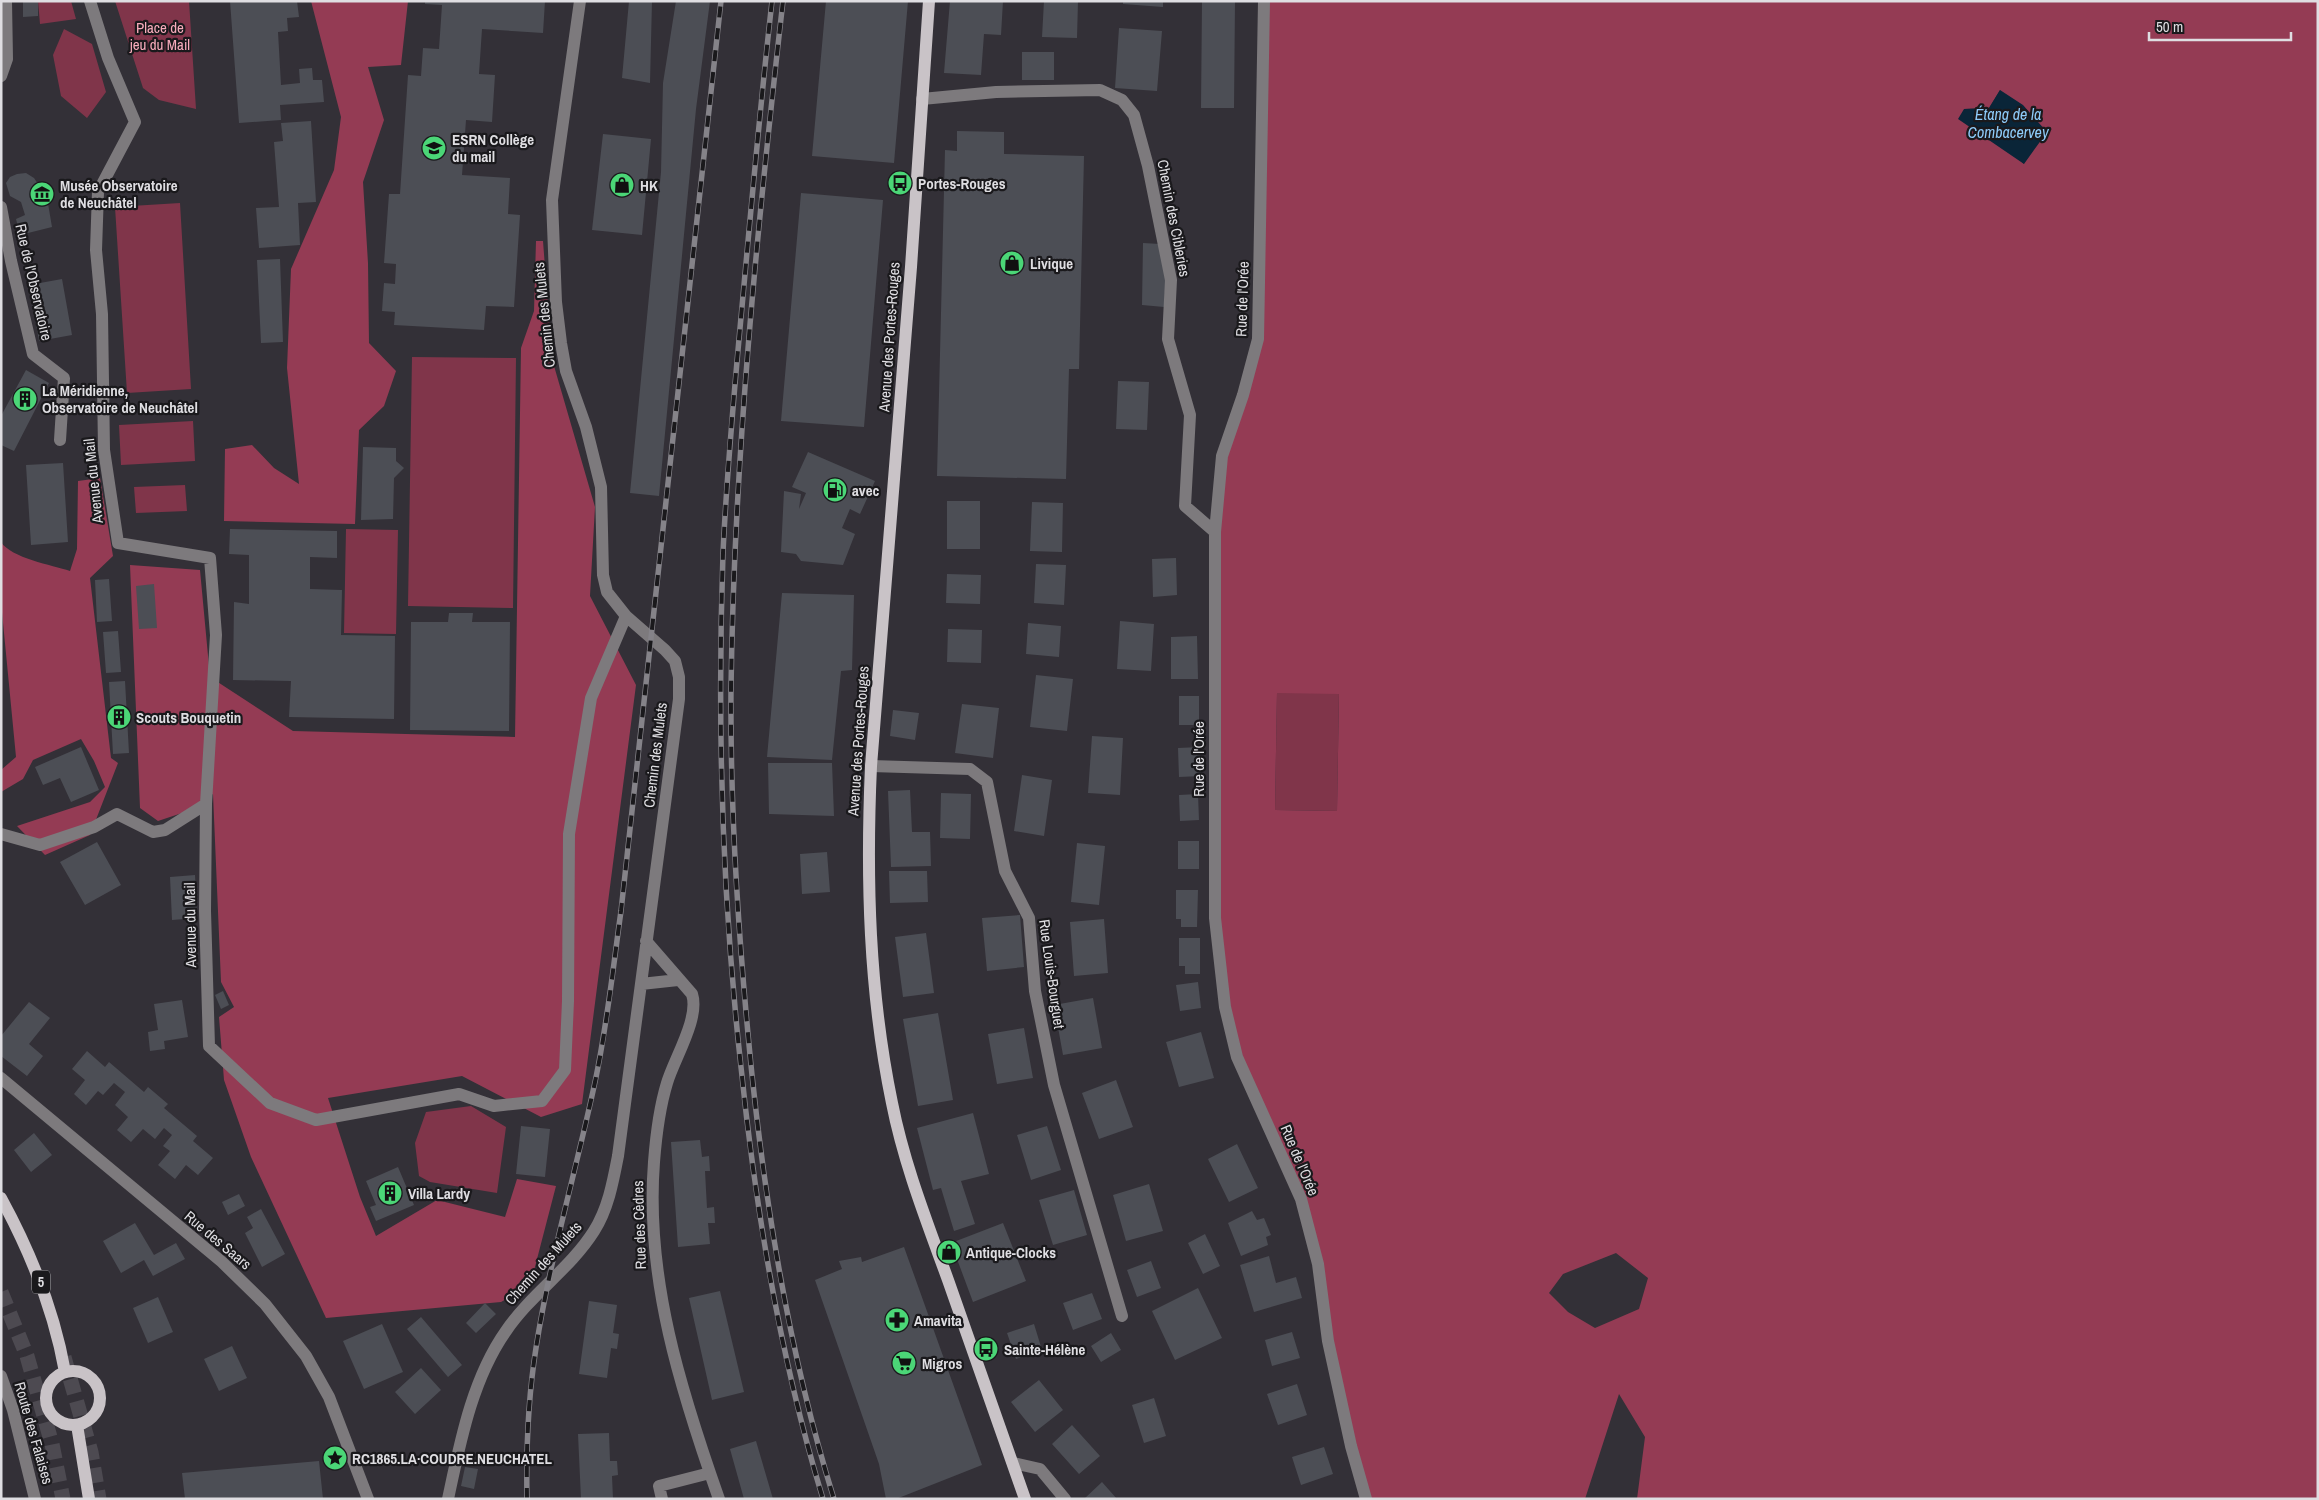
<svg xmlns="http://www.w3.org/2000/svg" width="2319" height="1500" viewBox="0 0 2319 1500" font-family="'Archivo Narrow',sans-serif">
  <rect width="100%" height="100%" fill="#333037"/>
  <!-- green -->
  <path fill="#80354a" d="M38 1H71L76 19 40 24Z
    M115 1H189L196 109 159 100 143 88Z
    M64 29 92 44 106 92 87 118 61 96 53 55Z
    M180 203 191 389 127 393 115 207Z
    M412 357 516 358 513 608 408 606Z
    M193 421 195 461 121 465 119 425Z
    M185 485 187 511 136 513 134 487Z
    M346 529 398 530 396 634 344 633Z
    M1277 692 1339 693 1337 811 1275 810Z
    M471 1106 506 1127 497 1193 430 1182 419 1176 415 1143 426 1112Z"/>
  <!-- forest -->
  <path fill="#943b54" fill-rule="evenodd" d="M311 1H408L401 65 368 67 384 120 363 182 368 263 369 343 396 371 384 406 359 430 355 524 224 521 225 449 252 445 274 468 299 484 287 368 291 269 334 170 341 117Z
    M1264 1H2318V1499H1637L1645 1437 1619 1394 1585 1499H1366L1301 1199 1237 1057 1215 918 1222 456 1258 339ZM2000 90 2024 164 1964 109 1989 108ZM1277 693 1339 694 1337 811 1275 810ZM1616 1253 1648 1278 1639 1309 1595 1328 1568 1312 1549 1293 1563 1274Z
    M536 241H543L552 359 595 507 590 596 636 685 582 1104 541 1117 462 1076 328 1098 360 1197 376 1236 437 1200 505 1217 517 1179 556 1186 530 1286 501 1302 326 1318 251 1157 224 1080 219 1017 234 1007 221 982 213 794 182 813 158 821 140 808 130 565 200 570 210 677 293 731 515 737 521 348 534 311Z
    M100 478 113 556 90 578 111 758 118 763 90 835 45 855 17 826 90 802 105 787 94 761 81 739 33 760 23 779 1 792V770L16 757 1 602V542C11 558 52 565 70 571L77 549 78 481Z"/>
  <!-- water -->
  <path fill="#0a2538" d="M2000 90 2023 105 2047 132 2024 164 1958 119 1964 109 1989 108Z"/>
  <!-- building -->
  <path fill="#4c4e55" d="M23 1H38V16L23 17Z
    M230 1H297L299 17 287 18 288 31 278 32 281 85 300 83 299 69 312 68 313 80H322L324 102 280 105 281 120 239 123Z
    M425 1H545L543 33 482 29 479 74 495 75 492 122 466 120 462 175 510 178 508 214 520 215 514 307 486 306 484 330 394 325 395 312 382 311 384 283 395 284 396 264 384 263 389 194H400L408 75 421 76 423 48 439 49 442 5 425 4Z
    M629 1H652L650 83 622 78Z
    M676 1H710L696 109 659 496 630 493 661 172 663 83Z
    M826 1H908L894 163 812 156Z
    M950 1H1003L1001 35 984 34 981 75 944 73Z
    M1044 1H1078L1077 38 1042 37Z
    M1123 1H1163V7L1123 4Z
    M1202 1H1235L1234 108H1201Z
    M1119 28 1162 31 1157 91 1115 88Z
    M1022 52H1054V80H1022Z
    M311 121 316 202 298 203 300 245 259 248 256 208 279 207 274 142 283 141 281 123Z
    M957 131 1004 132V154L1084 156 1079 369H1069L1066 479 937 476 945 150 957 151Z
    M603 134 651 139 642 235 592 230Z
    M26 173 34 178 40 187 45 186 52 227 20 235 16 219 25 215 21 202 10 196 6 183 10 177 17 174Z
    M801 193 883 200 864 427 781 421Z
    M1143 243 1160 244 1166 274 1164 307 1142 305Z
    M280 259 283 342 261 343 257 260Z
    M62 279 72 335 39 341 29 285Z
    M26 370 49 383 14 451 1 445V416Z
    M1118 381 1149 382 1147 430 1116 429Z
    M363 447 396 448V461L404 468 394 478 393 519 361 520Z
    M808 452 875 481 860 514 850 509 842 528 855 534 843 565 801 561 796 554 781 552 784 491 801 494 799 509 806 493 792 487Z
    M63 463 68 542 31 545 26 465Z
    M947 501H980V549H947Z
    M1032 502 1063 503 1062 552 1030 551Z
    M230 529 337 531V558L310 557V589L342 590 341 635 395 636 394 719 289 717 291 681 233 680 234 602 249 604V555L229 554Z
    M1176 558 1177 595 1153 597 1152 559Z
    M1036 564 1066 565 1064 605 1034 603Z
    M947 574 981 575 980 604 946 603Z
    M109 579 112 621 97 622 95 580Z
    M154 584 157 628 139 629 136 586Z
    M782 593 854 595 852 670 841 671 832 760 767 757Z
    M449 613H473L472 622H510L509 731 410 730 411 622H448Z
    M1120 621 1154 624 1151 671 1117 669Z
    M1028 623 1061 626 1059 657 1026 654Z
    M948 629 982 630 981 663 947 662Z
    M118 631 121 672 106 673 103 632Z
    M1197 636 1198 679H1171V637Z
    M1036 675 1073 679 1067 731 1030 727Z
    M125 681 129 753 113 754 109 682Z
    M1179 696H1199V725H1179Z
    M962 704 999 708 993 758 955 753Z
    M893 710 919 713 915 740 890 736Z
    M1092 736 1123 738 1120 795 1088 793Z
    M81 747 99 790 71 802 60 778 43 785 35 767Z
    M1200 747 1201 776 1179 777 1178 748Z
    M768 763H832L834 816 769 814Z
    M1022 775 1052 780 1044 836 1014 831Z
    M910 790 912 832H930L931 866 891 867 888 791Z
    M941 793 971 794 970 839 940 838Z
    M1198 794 1199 820 1180 821 1179 795Z
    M1178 841H1199V869H1178Z
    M97 842 121 885 85 905 60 862Z
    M1077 843 1105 846 1099 905 1071 902Z
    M827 852 830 892 802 894 800 854Z
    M889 871H927L928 902 890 903Z
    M195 875 197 918 172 920 170 877Z
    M1176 890H1198L1197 927H1181V919H1176Z
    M1020 915 1024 967 987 971 982 918Z
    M1104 919 1108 973 1074 976 1070 922Z
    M926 933 934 993 903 997 895 937Z
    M1179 938H1200V974H1185V966H1179Z
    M1198 982 1201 1008 1180 1011 1176 985Z
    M223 991 229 1005 221 1009 215 995Z
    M1093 998 1102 1048 1063 1055 1054 1005Z
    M182 1000 188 1037 164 1041 165 1049 150 1051 148 1032 158 1030 154 1004Z
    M29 1002 50 1018 29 1044 43 1056 27 1076 1 1056V1036Z
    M938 1013 953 1100 918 1106 903 1019Z
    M1024 1028 1033 1078 997 1084 988 1034Z
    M1201 1032 1214 1078 1179 1087 1166 1042Z
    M87 1051 105 1067 109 1062 144 1092 148 1087 168 1104 164 1108 197 1136 193 1141 213 1158 198 1175 186 1165 175 1179 158 1165 170 1151 163 1146 172 1135 164 1128 155 1139 143 1129 131 1142 117 1130 128 1117 115 1105 125 1092 114 1083 103 1095 98 1091 86 1105 74 1094 85 1080 72 1069Z
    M1116 1080 1133 1127 1099 1139 1082 1093Z
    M973 1113 989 1174 961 1181 975 1224 954 1231 941 1188 933 1190 917 1128Z
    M521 1126 550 1129 545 1177 516 1174Z
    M1047 1126 1061 1170 1031 1180 1017 1135Z
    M34 1133 52 1155 31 1172 14 1150Z
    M700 1140 702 1157 709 1156 710 1171H705L706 1190 707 1208 714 1207 715 1223H708L710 1244 678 1247 671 1142Z
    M1237 1144 1258 1188 1229 1202 1208 1159Z
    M398 1167 414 1205 376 1221 370 1207 376 1205 366 1181Z
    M1149 1184 1163 1231 1126 1241 1113 1195Z
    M1074 1190 1087 1235 1053 1245 1039 1200Z
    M239 1194 245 1206 228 1215 222 1202Z
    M261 1209 285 1254 262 1267 245 1233 253 1228 247 1217Z
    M1252 1211 1257 1220 1264 1218 1271 1235 1266 1237 1268 1245 1241 1256 1228 1223Z
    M135 1223 154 1255 176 1243 185 1259 153 1276 144 1260 121 1273 103 1241Z
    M1003 1223 1026 1281 973 1302 951 1243Z
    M1205 1234 1220 1266 1203 1274 1188 1243Z
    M904 1247 982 1465 896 1499H886L879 1464 815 1280 842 1269 839 1261 861 1257 862 1262Z
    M1269 1256 1276 1283 1296 1277 1302 1298 1254 1312 1240 1265Z
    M1151 1261 1161 1288 1137 1297 1127 1270Z
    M1198 1288 1222 1338 1175 1360 1152 1311Z
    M720 1291 744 1392 712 1400 689 1298Z
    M1092 1293 1102 1319 1073 1330 1063 1303Z
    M158 1297 173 1332 148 1343 133 1308Z
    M589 1301 617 1305 613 1333 619 1334 617 1349 611 1348 607 1378 579 1374Z
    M485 1303 496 1314 476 1333 466 1323Z
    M421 1317 462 1365 448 1377 407 1329Z
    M382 1324 403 1372 364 1389 343 1341Z
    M1034 1324 1042 1350 1016 1359 1007 1333Z
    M1292 1332 1300 1358 1272 1366 1265 1340Z
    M1111 1333 1121 1350 1101 1362 1091 1346Z
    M232 1346 247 1378 219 1391 204 1359Z
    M421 1368 441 1390 415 1414 395 1392Z
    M1039 1380 1063 1410 1035 1432 1011 1402Z
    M1297 1384 1307 1415 1278 1425 1267 1394Z
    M1154 1398 1166 1436 1144 1443 1132 1405Z
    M1072 1425 1100 1456 1079 1474 1052 1444Z
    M609 1433 610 1461H617L618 1475 612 1476 613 1499H581L578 1434Z
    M756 1441 773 1499H744L730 1449Z
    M1324 1447 1333 1474 1301 1485 1292 1457Z
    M319 1461 323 1499H185L182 1473Z
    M465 1467 478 1469 474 1489 461 1486Z
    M1102 1482 1117 1499H1084Z"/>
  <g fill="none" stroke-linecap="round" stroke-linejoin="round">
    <!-- highway-tunnel -->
    <path stroke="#4d4a51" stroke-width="15" stroke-dasharray="15 8" stroke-linecap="butt" d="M1 1292 27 1356 52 1444 63 1499
      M64 1357 91 1452 99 1499"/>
    <!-- minor -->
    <path stroke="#7d7a7d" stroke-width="12" d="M1264 1 1258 339 1243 395 1222 456 1215 532V918L1225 1007 1237 1057 1301 1199 1318 1264 1328 1341 1351 1446 1366 1499
      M1 76 7 59 6 1
      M922 99 996 92 1100 90 1122 100 1134 115 1148 166 1171 280 1168 339 1190 415 1185 506 1215 532
      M1 207 11 261 33 354 64 378 60 440
      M871 766 970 769 987 782 1005 871 1029 918 1035 991 1054 1085 1122 1316
      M206 804 205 911 209 1046 270 1103 316 1120 459 1094 494 1106 542 1101 565 1070 568 1001 569 834 591 698 626 616
      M1 834 40 845 94 827 117 814 153 832 165 830 206 804 216 635 210 558 118 543 104 450 102 314 96 250 98 192 135 122 108 58 90 1
      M646 941 692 994C700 1018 674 1059 667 1083 659 1109 656 1136 654 1162 645 1278 681 1391 719 1499
      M641 984 678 980
      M1 1078 222 1262 265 1304 306 1356 329 1397 368 1499
      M1 1376 13 1410 35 1499
      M1013 1463 1040 1469 1065 1499
      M448 1499C460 1443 472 1379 506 1331 531 1294 570 1269 594 1231 608 1209 613 1182 618 1156L679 699V677L675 661 665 650 626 616 607 592 603 575 601 487 586 427 566 371 561 343 556 302 552 200 580 1
      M662 1499 659 1486 710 1473"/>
    <!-- major -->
    <path stroke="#c9c3c7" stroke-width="12" d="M929 1 911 267 871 766C866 879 869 992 892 1103 904 1164 927 1222 948 1280 974 1353 1000 1426 1025 1499
      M1 1198C31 1253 54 1310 65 1372
      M46 1398a27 27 0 1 1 54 0a27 27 0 1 1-54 0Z
      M77 1425 89 1499"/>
    <defs>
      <path id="rail" d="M772 1C761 99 752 197 743 296 735 381 727 467 723 553 717 725 722 896 741 1067 756 1213 780 1358 823 1499
        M783 1C757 229 734 459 731 689 730 818 739 947 752 1075 767 1218 791 1361 834 1499
        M527 1499C526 1448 528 1398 536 1348 550 1258 576 1171 595 1082 607 1026 613 968 621 911L721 1"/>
    </defs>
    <!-- rail casing -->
    <use href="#rail" stroke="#858389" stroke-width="5.5"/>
    <!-- rail -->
    <use href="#rail" stroke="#1a191c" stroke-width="4" stroke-dasharray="11" stroke-linecap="butt"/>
  </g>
  <!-- icons -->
  <defs>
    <symbol id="school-disc" viewBox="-11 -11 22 22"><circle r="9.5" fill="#4bd677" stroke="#1a191c"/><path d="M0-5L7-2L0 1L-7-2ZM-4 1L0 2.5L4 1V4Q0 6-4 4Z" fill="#111"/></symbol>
    <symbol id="bus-disc" viewBox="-11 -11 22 22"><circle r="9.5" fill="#4bd677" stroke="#1a191c"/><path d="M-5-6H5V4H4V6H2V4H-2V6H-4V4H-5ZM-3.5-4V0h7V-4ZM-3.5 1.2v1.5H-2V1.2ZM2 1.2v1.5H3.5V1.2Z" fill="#111"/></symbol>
    <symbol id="shop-disc" viewBox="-11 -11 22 22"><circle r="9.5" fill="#4bd677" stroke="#1a191c"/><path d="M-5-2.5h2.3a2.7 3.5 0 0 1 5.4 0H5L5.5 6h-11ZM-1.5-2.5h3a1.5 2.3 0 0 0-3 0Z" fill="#111"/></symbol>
    <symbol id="museum-disc" viewBox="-11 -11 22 22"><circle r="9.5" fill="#4bd677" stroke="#1a191c"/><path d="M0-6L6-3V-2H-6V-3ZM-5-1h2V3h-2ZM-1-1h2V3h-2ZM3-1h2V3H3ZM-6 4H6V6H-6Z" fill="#111"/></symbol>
    <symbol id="building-disc" viewBox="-11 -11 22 22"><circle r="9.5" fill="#4bd677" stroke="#1a191c"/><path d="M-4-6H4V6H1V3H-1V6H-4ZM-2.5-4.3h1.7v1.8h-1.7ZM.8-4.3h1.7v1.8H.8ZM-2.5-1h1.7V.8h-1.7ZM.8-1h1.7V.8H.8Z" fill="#111"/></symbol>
    <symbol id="fuel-disc" viewBox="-11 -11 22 22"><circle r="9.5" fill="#4bd677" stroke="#1a191c"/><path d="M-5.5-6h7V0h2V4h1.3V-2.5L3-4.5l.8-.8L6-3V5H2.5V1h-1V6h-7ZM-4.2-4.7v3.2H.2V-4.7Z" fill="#111"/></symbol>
    <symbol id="pharmacy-disc" viewBox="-11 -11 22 22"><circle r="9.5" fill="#4bd677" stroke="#1a191c"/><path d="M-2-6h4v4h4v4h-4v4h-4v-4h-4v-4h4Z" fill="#111"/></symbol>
    <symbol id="supermarket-disc" viewBox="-11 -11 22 22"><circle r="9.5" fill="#4bd677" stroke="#1a191c"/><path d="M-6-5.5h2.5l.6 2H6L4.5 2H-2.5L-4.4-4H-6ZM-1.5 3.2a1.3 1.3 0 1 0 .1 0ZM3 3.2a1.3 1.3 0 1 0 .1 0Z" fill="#111"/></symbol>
    <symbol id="sight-disc" viewBox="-11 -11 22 22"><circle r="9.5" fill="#4bd677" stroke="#1a191c"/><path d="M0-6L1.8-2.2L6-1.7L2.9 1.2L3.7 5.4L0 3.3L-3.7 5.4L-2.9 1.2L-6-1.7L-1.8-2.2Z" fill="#111"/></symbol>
  </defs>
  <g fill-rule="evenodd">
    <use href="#school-disc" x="420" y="134" width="28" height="28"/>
    <use href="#bus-disc" x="886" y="169" width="28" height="28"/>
    <use href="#shop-disc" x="608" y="171" width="28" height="28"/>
    <use href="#museum-disc" x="28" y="180" width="28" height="28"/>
    <use href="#shop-disc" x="998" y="249" width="28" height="28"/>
    <use href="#building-disc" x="11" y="385" width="28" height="28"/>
    <use href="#fuel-disc" x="821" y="476" width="28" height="28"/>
    <use href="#building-disc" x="105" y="703" width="28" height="28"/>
    <use href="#building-disc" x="376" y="1179" width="28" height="28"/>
    <use href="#shop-disc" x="935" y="1238" width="28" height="28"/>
    <use href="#pharmacy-disc" x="883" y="1306" width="28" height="28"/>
    <use href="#bus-disc" x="972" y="1335" width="28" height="28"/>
    <use href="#supermarket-disc" x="890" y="1349" width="28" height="28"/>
    <use href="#sight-disc" x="321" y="1444" width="28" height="28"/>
  </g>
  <g text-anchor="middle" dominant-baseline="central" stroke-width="4.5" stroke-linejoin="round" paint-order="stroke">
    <!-- shield labels -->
    <rect fill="#1a191c" stroke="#a4a3a7" stroke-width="1" x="32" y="1270.5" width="18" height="23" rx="4"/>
    <g font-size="14" font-weight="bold" fill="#dfdee2">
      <text x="41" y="1282">5</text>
    </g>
    <!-- park labels -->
    <g font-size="15" fill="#f8acbc" stroke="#1a191c">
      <text x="160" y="27">Place de<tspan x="160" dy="17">jeu du Mail</tspan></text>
    </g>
    <!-- poi labels -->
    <g font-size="15" font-weight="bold" fill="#dfdee2" stroke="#1a191c" text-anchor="start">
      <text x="452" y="139">ESRN Collège<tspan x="452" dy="17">du mail</tspan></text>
      <text x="918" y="183">Portes-Rouges</text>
      <text x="60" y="185">Musée Observatoire<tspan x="60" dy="17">de Neuchâtel</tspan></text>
      <text x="640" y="185">HK</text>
      <text x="1030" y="263">Livique</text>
      <text x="42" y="390">La Méridienne,<tspan x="42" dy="17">Observatoire de Neuchâtel</tspan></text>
      <text x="852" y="490">avec</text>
      <text x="136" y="717">Scouts Bouquetin</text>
      <text x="408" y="1193">Villa Lardy</text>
      <text x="966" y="1252">Antique-Clocks</text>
      <text x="914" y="1320">Amavita</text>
      <text x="1004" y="1349">Sainte-Hélène</text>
      <text x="922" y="1363">Migros</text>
      <text x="352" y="1458">RC1865.LA·COUDRE.NEUCHATEL</text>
    </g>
    <!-- street labels -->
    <g font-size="15" fill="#dfdee2" stroke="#1a191c">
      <text transform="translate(1174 218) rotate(79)">Chemin des Cibleries</text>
      <text transform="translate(34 282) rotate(77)">Rue de l'Observatoire</text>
      <text transform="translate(1242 299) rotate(-88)">Rue de l'Orée</text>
      <text transform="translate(544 315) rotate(-96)">Chemin des Mulets</text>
      <text transform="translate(889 337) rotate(-86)">Avenue des Portes-Rouges</text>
      <text transform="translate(93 481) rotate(-96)">Avenue du Mail</text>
      <text transform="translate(858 741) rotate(-86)">Avenue des Portes-Rouges</text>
      <text transform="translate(655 755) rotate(-83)">Chemin des Mulets</text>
      <text transform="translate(1198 759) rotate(-90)">Rue de l'Orée</text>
      <text transform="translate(190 925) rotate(-91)">Avenue du Mail</text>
      <text transform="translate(1052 974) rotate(82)">Rue Louis-Bourguet</text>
      <text transform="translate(1300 1160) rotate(67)">Rue de l'Orée</text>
      <text transform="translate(639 1225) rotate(-92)">Rue des Cèdres</text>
      <text transform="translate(218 1240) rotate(40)">Rue des Saars</text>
      <text transform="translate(543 1263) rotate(-48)">Chemin des Mulets</text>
      <text transform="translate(34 1433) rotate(74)">Route des Falaises</text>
    </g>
    <!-- water labels -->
    <g font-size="16" font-style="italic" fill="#8ecbf9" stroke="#1a191c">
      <text x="2008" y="114">Étang de la<tspan x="2008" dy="18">Combacervey</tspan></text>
    </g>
  </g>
  <!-- border -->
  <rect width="2319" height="1500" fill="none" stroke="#dfdee2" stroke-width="5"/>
  <!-- scale -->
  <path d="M2149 32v8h142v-8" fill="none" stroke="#dfdee2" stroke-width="2.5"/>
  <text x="2156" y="32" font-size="15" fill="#dfdee2" stroke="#1a191c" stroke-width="4" paint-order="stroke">50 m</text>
</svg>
